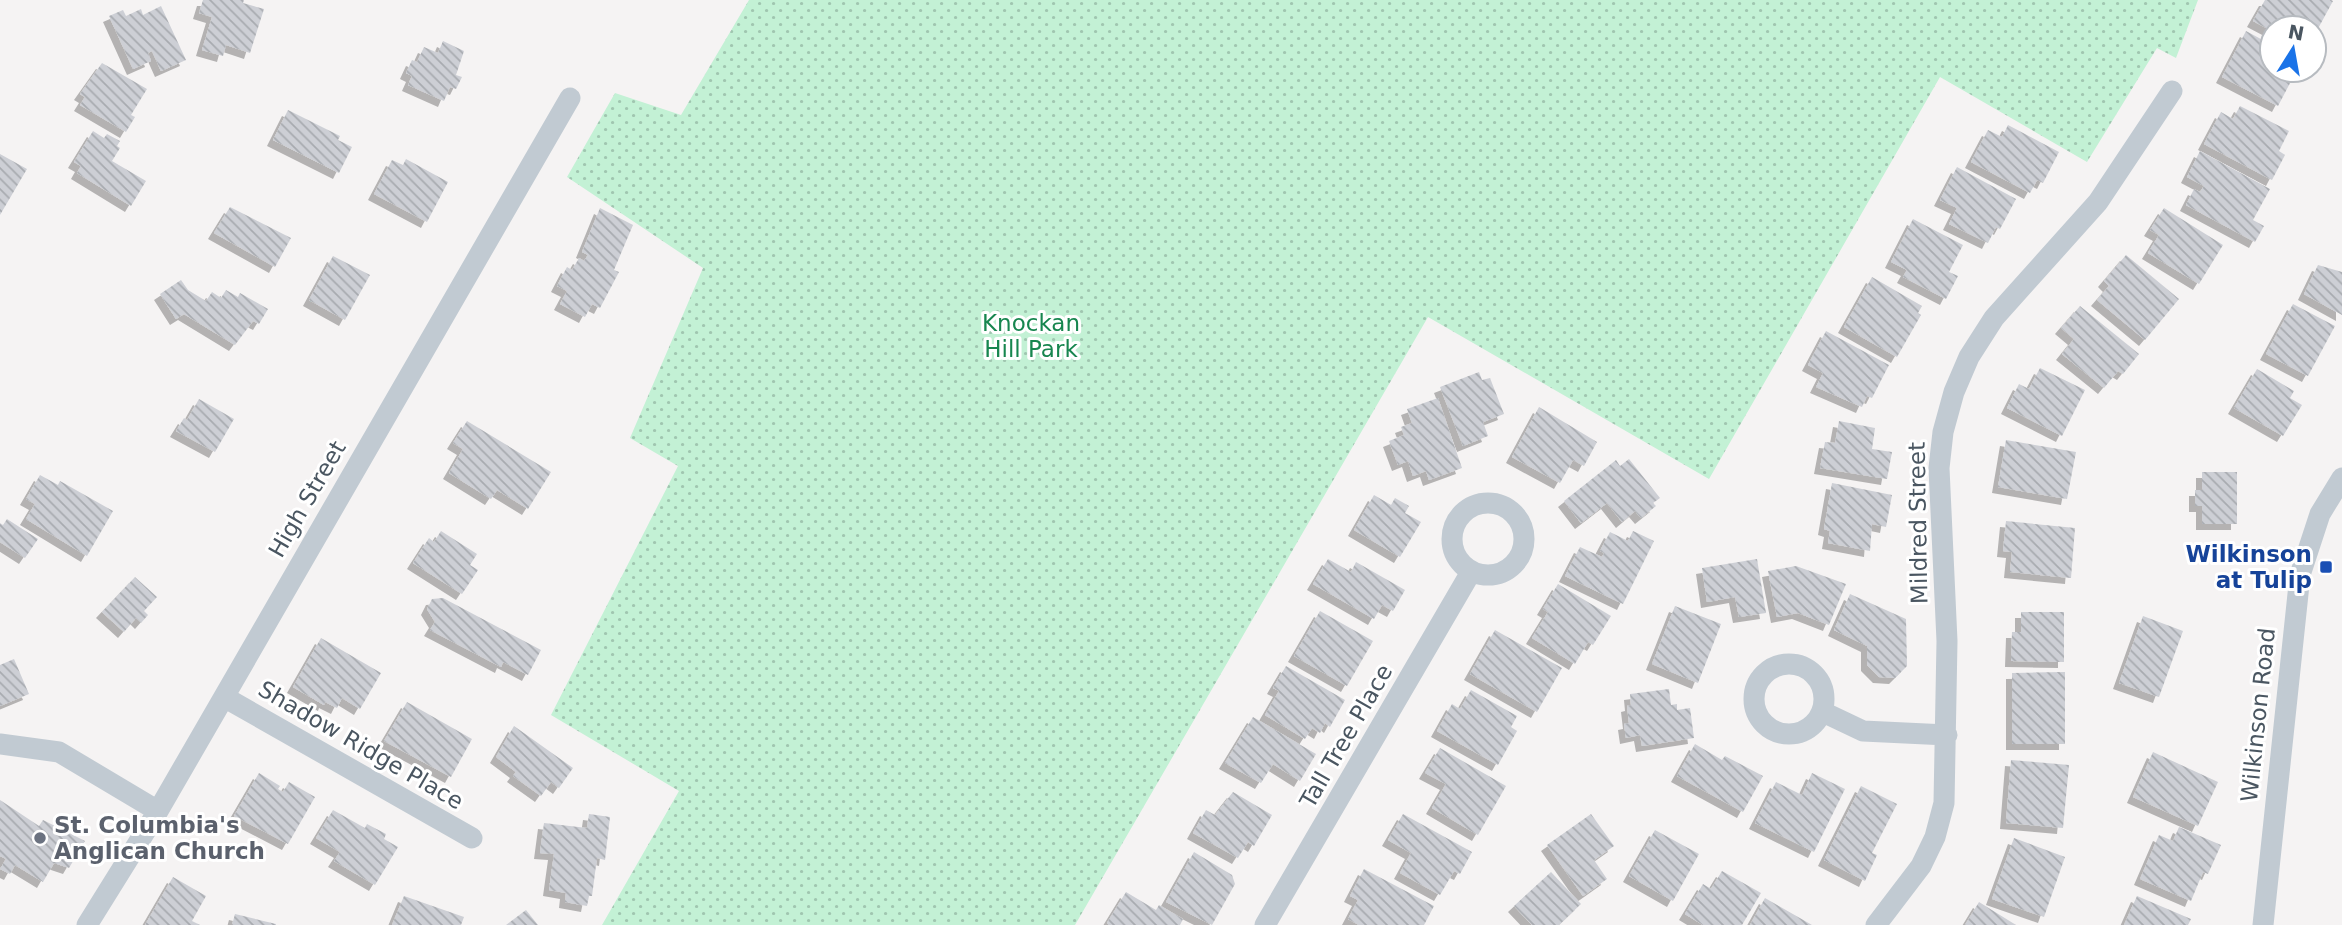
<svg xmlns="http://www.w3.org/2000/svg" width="2342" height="925" viewBox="0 0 2342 925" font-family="'DejaVu Sans',sans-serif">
  <defs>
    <pattern id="park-dots" width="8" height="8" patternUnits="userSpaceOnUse" patternTransform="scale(1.75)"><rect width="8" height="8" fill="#c3f1d5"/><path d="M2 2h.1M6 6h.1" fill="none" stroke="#a0c6b0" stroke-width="1.8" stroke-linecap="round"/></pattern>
    <pattern id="building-back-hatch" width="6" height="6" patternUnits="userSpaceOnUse" patternTransform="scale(1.75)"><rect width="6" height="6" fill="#cdcfd5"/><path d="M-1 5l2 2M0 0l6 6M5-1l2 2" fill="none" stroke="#a8abb0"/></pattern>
    <filter id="shadow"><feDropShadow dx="-6" dy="6" stdDeviation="0" flood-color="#0004"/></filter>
  </defs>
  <rect width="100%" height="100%" fill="#f5f3f3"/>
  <!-- park -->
  <path fill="url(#park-dots)" d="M749 0H2198L2176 58 2157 48 2087 162 1940 77 1709 479 1428 317 1075 925H602L679 791 551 715 678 466 630 438 703 268 567 177 615 93 681 115Z"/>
  <!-- building -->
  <path fill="url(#building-back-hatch)" filter="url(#shadow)" d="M203 0H244L243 3 264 9 250 53 226 45 223 56 202 50 212 17 199 13Z
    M2265 0H2331L2333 1 2314 36V28H2272V31L2253 21Z
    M161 6 186 60 161 71 152 51 148 53 151 61 133 69 109 16 123 10 126 16 141 9 143 15Z
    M2246 31 2272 45V70H2297L2278 106 2222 77Z
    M443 41 464 51 456 75 462 77 456 89 450 87 444 101 408 85 412 76 406 73 412 60 417 62 424 47 438 53Z
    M102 63 147 89 131 115 135 117 126 132 80 105 85 97 80 94Z
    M2240 106 2289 131 2279 151 2285 155 2272 180 2204 144 2221 112 2233 119Z
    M288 110 340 136 338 140 352 147 339 173 273 140Z
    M2008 125 2059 152 2043 183 2037 180 2030 193 1971 162 1988 130 2002 137Z
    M93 131 104 138 107 134 120 141 117 146 120 148 112 161 146 181 131 206 77 173 81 166 74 162Z
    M2200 151 2270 189 2253 220 2264 226 2255 242 2186 205 2194 189 2200 192 2204 186 2187 177Z
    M0 154 27 169 0 215Z
    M406 159 448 182 427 222 374 194 392 160 403 165Z
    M1957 167 2016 199 2000 229 1996 227 1988 243 1949 224 1957 208 1940 200Z
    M230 207 291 238 275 267 214 233Z
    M600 208 633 225 614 270 619 272 600 308 592 304 585 317 560 304 567 291 557 286 567 267 572 270 579 258 584 261 588 255 582 252Z
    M2164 208 2223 245 2199 284 2148 253 2159 235 2150 230Z
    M1913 219 1963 245 1949 272 1958 276 1946 299 1903 277 1907 270 1891 262Z
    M2126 255 2179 299 2145 340 2097 300 2109 286 2104 281Z
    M333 256 370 275 345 320 309 300Z
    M2318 265 2342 272V315L2304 294Z
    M1872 277 1922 306 1918 313 1921 315 1897 357 1844 327Z
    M181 280 188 290 206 301 212 292 221 298 226 290 238 297 240 293 268 309 259 324 253 321 235 345 184 314 176 319 160 294Z
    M2293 304 2335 326 2308 376 2266 354Z
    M2080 306 2139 354 2123 374 2118 371 2104 388 2062 354 2074 339 2061 328Z
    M1826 331 1889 365 1872 398 1867 396 1862 407 1816 387 1823 373 1808 365Z
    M2040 368 2085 390 2062 436 2007 408 2019 384 2029 389Z
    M2257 369 2294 391 2290 398 2302 405 2283 436 2234 408Z
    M1479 372 1482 380 1490 378 1504 414 1483 422 1488 436 1463 446 1440 387Z
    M1438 398 1462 468 1429 480 1426 471 1413 476 1408 461 1398 465 1389 441 1404 435 1401 427 1412 423 1407 409Z
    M199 399 234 419 215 452 176 431 184 418 187 420Z
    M1539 407 1597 442 1584 466 1573 460 1560 483 1512 457Z
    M467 421 551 472 528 509 497 490 491 499 449 473 463 449 453 443Z
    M1839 421 1875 428 1872 449 1892 452 1887 479 1820 468 1825 442 1835 443Z
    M2006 440 2076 452 2067 499 1998 487Z
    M1629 459 1660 498 1653 503 1656 506 1641 518 1635 511 1622 522 1607 503 1581 523 1564 501 1616 460 1620 466Z
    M2202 472H2237V524H2202V506H2195V490H2202Z
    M40 475 58 485 60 481 113 511 87 556 26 519 35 504 26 499Z
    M1832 483 1892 495 1886 527 1872 524 1870 551 1828 543 1830 531 1824 529Z
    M1374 495 1391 505 1395 498 1409 506 1405 513 1421 522 1400 557 1354 530Z
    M7 519 38 539 25 558 0 542V523L3 525Z
    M2006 521 2075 528 2071 578 2010 572 2012 552 2003 551Z
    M441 531 477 554 470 565 478 570 462 594 413 563 429 538 434 542Z
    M1633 531 1654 541 1623 604 1565 576 1580 547 1602 557 1604 553 1600 551 1610 532 1628 541Z
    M1328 559 1351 572 1356 562 1405 590 1393 611 1382 605 1374 619 1313 584Z
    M1757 559 1766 613 1739 617 1735 597 1707 602 1702 568Z
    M1796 566 1846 584 1829 625 1798 613 1777 617 1768 571Z
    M135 577 157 597 144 611 148 615 141 623 136 618 124 632 102 612Z
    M1558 584 1611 616 1593 645 1588 642 1575 664 1532 638 1548 612 1543 609Z
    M1850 594 1906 619 1907 666 1895 678 1879 677 1867 665V646L1834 630Z
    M443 598 541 650 528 675 503 662 501 667 430 630 435 622 427 609 432 599Z
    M1675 606 1721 624 1698 683 1652 664Z
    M1320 611 1373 641 1347 686 1294 656Z
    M2021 612H2064V662L2011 661 2012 632H2021Z
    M2143 616 2183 631 2159 697 2119 683Z
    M1495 630 1562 668 1537 712 1470 674Z
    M321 638 381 673 360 709 342 698 337 708 325 702 324 705 293 687Z
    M14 659 29 694 0 706V665Z
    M1286 666 1345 700 1330 727 1325 723 1320 733 1312 728 1305 739 1265 715 1279 691 1273 688Z
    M2065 672V744H2012V673Z
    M1669 689 1671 705 1677 704V710L1690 708 1694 738 1642 746 1640 735 1626 738 1624 724 1629 723 1627 706 1631 705 1630 694Z
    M1471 690 1517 716 1511 727 1517 731 1498 765 1437 731 1452 704 1460 709Z
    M407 702 472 739 451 777 384 741Z
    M1253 717 1316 754 1300 781 1273 764 1261 783 1225 763Z
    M514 726 573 768 559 788 551 782 541 796 513 776 516 772 496 757Z
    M1695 744 1722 760 1725 756 1763 776 1743 812 1677 776Z
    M1440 748 1506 786 1478 835 1432 808 1446 784 1425 773Z
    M2153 752 2218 782 2198 826 2133 797Z
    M2011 760 2069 765 2063 828 2006 823Z
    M259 773 280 786 278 789 283 792 289 782 315 797 288 844 234 816Z
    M1812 773 1845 789 1814 852 1755 823 1776 782 1802 795Z
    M1861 786 1897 804 1872 853 1877 855 1865 881 1824 860Z
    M1233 792 1272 815 1254 846 1248 842 1238 858 1193 833 1206 810 1215 815Z
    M0 800 39 826 43 820 85 841 69 868 54 863 43 882 15 865 10 874 0 869 6 859 0 856Z
    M333 810 365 828 367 824 386 834 384 839 398 847 375 885 334 861 340 852 316 838Z
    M589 814 610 817 605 860 597 858 592 896H589L587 906 565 902 566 893 549 890 554 854 540 853 544 823 587 828Z
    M1403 814 1472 852 1460 874 1454 871 1440 895 1400 873 1411 853 1388 840Z
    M1591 814 1614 846 1594 860 1607 879 1583 896 1547 845Z
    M2179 827 2221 845 2208 874 2203 872 2191 901 2140 879 2159 835 2173 841Z
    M1655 830 1699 854 1673 901 1629 876Z
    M2014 838 2065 857 2044 917 1992 899Z
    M1194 852 1232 875 1235 884 1212 925 1166 902Z
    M1364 869 1434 906 1424 925H1359L1348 919 1358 900 1350 896Z
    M1722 871 1761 893 1742 925H1703L1685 914 1703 884 1711 889Z
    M1551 872 1581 904 1559 925H1532L1514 906Z
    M173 877 206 896 192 921 200 925H145Z
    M1126 892 1156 910 1159 905 1183 919 1180 925H1109L1107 923Z
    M404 896 464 917 461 925H392Z
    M2137 896 2191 919 2188 925H2124Z
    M1765 898 1812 925H1750Z
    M1979 902 2016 925H1965Z
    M526 910 538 925H506Z
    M235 914 276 924V925H232Z"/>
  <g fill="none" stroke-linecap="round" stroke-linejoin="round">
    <!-- minor -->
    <path stroke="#c1cad2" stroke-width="21" d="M1452 539a36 36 0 1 1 72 0a36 36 0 1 1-72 0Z
      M1754 699a35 35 0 1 1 70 0a35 35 0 1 1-70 0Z
      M224 697 472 838
      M1823 712 1863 731 1947 735
      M0 744 59 752 158 811
      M87 925 158 811 570 98
      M1265 925 1471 572
      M1876 925 1921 866 1935 837 1944 803 1947 641 1939 468 1943 432 1954 392 1969 357 1994 318 2098 202 2172 91
      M2263 925 2300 575 2320 514 2342 478"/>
  </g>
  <!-- markers -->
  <rect fill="#1a4fb4" stroke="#fff" stroke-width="2.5" x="2319" y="560" width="14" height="14" rx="3.5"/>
  <circle fill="#6b7280" stroke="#fff" stroke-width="2.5" cx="40" cy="838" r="7"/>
  <g text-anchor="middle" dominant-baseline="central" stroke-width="6" stroke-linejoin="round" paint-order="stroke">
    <!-- park labels -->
    <g font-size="23" fill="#17864f" stroke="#fff">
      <text x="1031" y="323">Knockan<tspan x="1031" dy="26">Hill Park</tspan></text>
    </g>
    <!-- street labels -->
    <g font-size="23" fill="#4a5661" stroke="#fff">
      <text transform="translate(307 499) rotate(-60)">High Street</text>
      <text transform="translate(1918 523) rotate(-91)">Mildred Street</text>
      <text transform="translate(2258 715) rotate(-84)">Wilkinson Road</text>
      <text transform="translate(1346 736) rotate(-60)">Tall Tree Place</text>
      <text transform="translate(361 745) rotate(30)">Shadow Ridge Place</text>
    </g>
    <!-- transit labels -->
    <g font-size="23" font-weight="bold" fill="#164399" stroke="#fff" text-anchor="end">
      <text x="2312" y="554">Wilkinson<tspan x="2312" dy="26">at Tulip</tspan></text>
    </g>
    <!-- worship labels -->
    <g font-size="23" font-weight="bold" fill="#5b616d" stroke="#fff" text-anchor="start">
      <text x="54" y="825">St. Columbia's<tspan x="54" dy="26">Anglican Church</tspan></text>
    </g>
  </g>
  <!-- north arrow -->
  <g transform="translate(2293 49) rotate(11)"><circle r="33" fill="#ffffff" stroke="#b7bbc0" stroke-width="2"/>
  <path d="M0-5L12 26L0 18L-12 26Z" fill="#1a73e8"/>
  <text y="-10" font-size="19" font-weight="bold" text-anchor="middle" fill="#4a5661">N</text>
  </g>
</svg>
